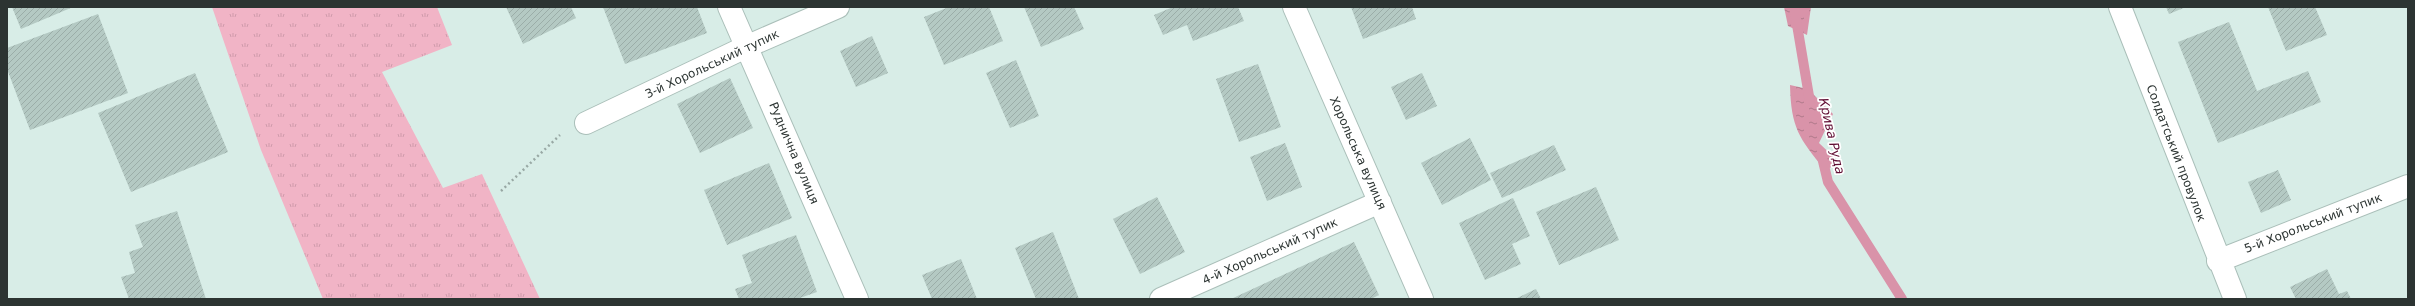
<svg xmlns="http://www.w3.org/2000/svg" width="2415" height="306" viewBox="0 0 2415 306" font-family="'DejaVu Sans',sans-serif">
  <defs>
    <pattern id="grass-tufts" width="24" height="20" patternUnits="userSpaceOnUse"><rect width="24" height="20" fill="#f1b4c6"/><path d="M3 7l-1-3M5 7V3M7 7l1-3M15 17l-1-3M17 17v-4M19 17l1-3" fill="none" stroke="#cf9bab"/></pattern>
    <pattern id="water-ripples" width="26" height="14" patternUnits="userSpaceOnUse"><rect width="26" height="14" fill="#d993a9"/><path d="M2 4q2-2 4 0t4 0M15 11q2-2 4 0t4 0" fill="none" stroke="#b0798a"/></pattern>
    <pattern id="building-hatch" width="6" height="6" patternUnits="userSpaceOnUse"><rect width="6" height="6" fill="#b4c9c3"/><path d="M-1 1l2-2M0 6l6-6M5 7l2-2" fill="none" stroke="#9bada8"/></pattern>
  </defs>
  <rect width="100%" height="100%" fill="#d8ede7"/>
  <!-- grass -->
  <path fill="url(#grass-tufts)" d="M212 7H437L452 45 382 72 443 188 482 174 540 299H323L261 150Z"/>
  <!-- water -->
  <path fill="url(#water-ripples)" d="M1784 7H1811L1807 35 1788 26Z
    M1790 85 1808 89 1833 114 1819 143 1840 163 1825 170C1799 138 1791 128 1790 85Z"/>
  <g fill="none" stroke-linecap="round" stroke-linejoin="round">
    <!-- stream -->
    <path stroke="#d993a9" stroke-width="10" d="M1794 7 1810 102
      M1822 157 1828 182 1902 299"/>
  </g>
  <!-- building -->
  <path fill="url(#building-hatch)" d="M12 7H73L21 29Z
    M506 7H571L576 18 523 44Z
    M603 7H697L707 33 625 64Z
    M949 7H989L1003 41 944 65 924 17Z
    M1024 7H1074L1084 29 1041 47Z
    M1173 7H1238L1244 21 1193 41 1187 25 1163 35 1154 15Z
    M1351 7H1412L1416 19 1363 39Z
    M2166 7H2186L2169 14Z
    M2268 7H2315L2327 35 2286 51Z
    M98 14 128 93 30 130 7 69V48Z
    M2229 22 2257 91 2308 71 2321 102 2218 143 2178 42Z
    M872 36 888 73 856 87 840 51Z
    M1016 60 1039 116 1010 128 986 73Z
    M1258 64 1281 127 1239 142 1216 79Z
    M195 73 228 152 131 192 98 113Z
    M1422 73 1437 106 1406 120 1391 87Z
    M730 78 753 128 700 153 677 104Z
    M1470 138 1491 180 1442 205 1421 163Z
    M1285 143 1302 187 1267 201 1250 157Z
    M1554 145 1566 170 1502 198 1490 173Z
    M769 163 792 218 727 245 704 190Z
    M2278 170 2291 200 2261 213 2248 182Z
    M1596 187 1619 240 1559 265 1536 212Z
    M1157 197 1185 252 1140 274 1113 219Z
    M1513 198 1530 236 1512 244 1521 264 1485 280 1459 223Z
    M177 211 206 299H129L121 277 135 273 129 252 143 247 135 225Z
    M1053 232 1079 299H1036L1015 248Z
    M796 235 817 292 797 299H739L735 289 752 283 742 255Z
    M1354 242 1379 295 1371 299H1231Z
    M961 259 977 299H932L922 275Z
    M2327 269 2339 294 2347 291 2351 299H2296L2290 287Z
    M1536 289 1541 299H1515Z"/>
  <g fill="none" stroke-linecap="round" stroke-linejoin="round">
    <defs>
      <path id="minor" d="M729 7 857 299
        M1294 7 1422 299
        M2120 7 2235 299
        M586 123 748 46 838 7
        M2218 261 2408 186
        M1161 299 1380 202"/>
    </defs>
    <!-- minor casing -->
    <use href="#minor" stroke="#aabfb9" stroke-width="24"/>
    <!-- path -->
    <path stroke="#98a8a4" stroke-width="2.5" stroke-dasharray="2 3" stroke-linecap="butt" d="M501 191 560 135"/>
    <!-- minor -->
    <use href="#minor" stroke="#fff" stroke-width="22"/>
  </g>
  <g text-anchor="middle" dominant-baseline="central" stroke-width="3.5" stroke-linejoin="round" paint-order="stroke">
    <!-- street labels -->
    <g font-size="12" fill="#2c3432" stroke="#fff">
      <text transform="translate(712 64) rotate(-25)">3-й Хорольський тупик</text>
      <text transform="translate(794 153) rotate(67)">Руднична вулиця</text>
      <text transform="translate(1358 153) rotate(66)">Хорольська вулиця</text>
      <text transform="translate(2176 153) rotate(69)">Солдатський провулок</text>
      <text transform="translate(2313 223) rotate(-21)">5-й Хорольський тупик</text>
      <text transform="translate(1270 251) rotate(-24)">4-й Хорольський тупик</text>
    </g>
    <!-- water labels -->
    <g font-size="13" font-style="italic" fill="#610e34" stroke="#fff">
      <text transform="translate(1832 136) rotate(77)">Крива Руда</text>
    </g>
  </g>
  <!-- border -->
  <rect width="2415" height="306" fill="none" stroke="#2c3432" stroke-width="16"/>
</svg>
